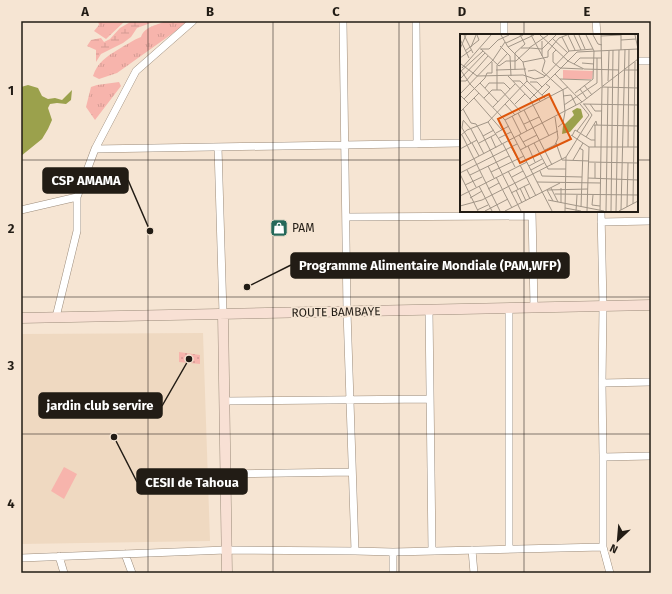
<svg xmlns="http://www.w3.org/2000/svg" width="672" height="594" viewBox="0 0 672 594" font-family="'Fira Sans',sans-serif">
  <defs>
    <pattern id="grass-tufts" width="24" height="20" patternUnits="userSpaceOnUse"><rect width="24" height="20" fill="#f7b4ac"/><path d="M3 7l-1-3M5 7V3M7 7l1-3M15 17l-1-3M17 17v-4M19 17l1-3" fill="none" stroke="#d39a93"/></pattern>
    <pattern id="wetland-marsh" width="20" height="14" patternUnits="userSpaceOnUse"><rect width="20" height="14" fill="#f7b4ac"/><path d="M1 5h8M5 5V1M11 12h8M15 12V8" fill="none" stroke="#d39a93"/></pattern>
    <pattern id="garden-dots" width="8" height="8" patternUnits="userSpaceOnUse"><rect width="8" height="8" fill="#f7b4ac"/><path d="M2 2h.1M6 6h.1" fill="none" stroke="#d39a93" stroke-width="1.8" stroke-linecap="round"/></pattern>
  </defs>
  <rect width="100%" height="100%" fill="#f6e5d3"/>
  <!-- built -->
  <path fill="#efd9c1" d="M203 333 210 541 21 544V334Z"/>
  <!-- grass -->
  <path fill="url(#grass-tufts)" d="M98 21H125L106 39 94 31 99 25Z
    M165 21H190L117 73 99 79 93 76C97 63 107 56 119 49 126 45 133 40 141 37 145 26 156 26 165 21Z
    M119 82 121 86 95 120 86 107 91 87 97 85Z"/>
  <!-- wetland -->
  <path fill="url(#wetland-marsh)" d="M132 21H156L137 28 131 37 123 43 101 54 96 62V50L87 46 91 40 101 38 104 42 110 39 120 28Z"/>
  <!-- park -->
  <path fill="#f7b4ac" d="M64 467 77 474 64 499 51 491Z"/>
  <!-- garden -->
  <path fill="url(#garden-dots)" d="M179 352 200 355V364L179 362Z"/>
  <!-- water -->
  <path fill="#9ba14c" d="M28 85 38 88 42 96 48 99 55 98 62 100 72 90 71 100 66 104 57 103 50 104 48 108 52 120 48 129 42 139 21 156V87Z"/>
  <g fill="none" stroke-linecap="round" stroke-linejoin="round">
    <defs>
      <path id="street" d="M343 21 347 311 355 551
        M416 21 417 144
        M504 21V35
        M596 21 597 35
        M637 61H651
        M218 147 223 314
        M95 149 461 143
        M21 210 77 197
        M532 211 534 307
        M601 211 603 306 602 383 603 457V547L610 573
        M346 217 532 216
        M601 222 651 221
        M429 310 432 551
        M56 317 77 231V197L95 149 136 71 193 21
        M602 383 651 382
        M224 401 430 399
        M603 457 651 456
        M225 474 352 472
        M509 549V308
        M472 550 474 573
        M393 552V573
        M125 554 132 573
        M59 556 64 573
        M21 558 226 550 355 551 393 552 603 547"/>
      <path id="secondary" d="M223 314 227 573
        M21 318 651 305"/>
    </defs>
    <!-- street casing -->
    <use href="#street" stroke="#9c8c7b" stroke-width="8"/>
    <!-- secondary casing -->
    <use href="#secondary" stroke="#9c8c7b" stroke-width="11"/>
    <!-- street -->
    <use href="#street" stroke="#fff" stroke-width="7"/>
    <!-- secondary -->
    <use href="#secondary" stroke="#f8e0d4" stroke-width="10"/>
  </g>
  <!-- grid -->
  <path fill="none" stroke="#221c15" stroke-width="1" stroke-opacity="0.55" d="M148 21V573M273 21V573M399 21V573M524 21V35M21 160H461M637 160H651M524 211V573M21 297H651M21 434H651"/>
  <!-- icons -->
  <defs>
    <symbol id="shop-square" viewBox="-11 -11 22 22"><rect x="-9" y="-9" width="18" height="18" rx="4" fill="#246859" stroke="#f6e5d3"/><path d="M-5-2.5h2.3a2.7 3.5 0 0 1 5.4 0H5L5.5 6h-11ZM-1.5-2.5h3a1.5 2.3 0 0 0-3 0Z" fill="#fff"/></symbol>
  </defs>
  <g fill-rule="evenodd">
    <use href="#shop-square" x="269" y="218" width="20" height="20"/>
  </g>
  <g text-anchor="middle" dominant-baseline="central" stroke-width="3.5" stroke-linejoin="round" paint-order="stroke">
    <!-- poi labels -->
    <g font-size="12" fill="#221c15" stroke="#f6e5d3" text-anchor="start">
      <text x="292" y="228">PAM</text>
    </g>
    <!-- street labels -->
    <g font-size="12" fill="#221c15" stroke="#f6e5d3">
      <text transform="translate(336 312) rotate(-1)">ROUTE BAMBAYE</text>
    </g>
  </g>
  <!-- overview -->
  <g transform="translate(460 34)">
    <rect width="178" height="178" fill="#f6e5d3"/>
    <path d="M103 36 133 37 132 45H103Z" fill="#f7b4ac"/>
    <path d="M117 74 121 75 123 83 110 98 102 100 103 92 114 81 112 77Z" fill="#9ba14c"/>
    <path fill="none" stroke="#a19587" stroke-width="1" d="M4 1 13 19M41 1 48 13 63 28 67 47 86 65M71 1 85 27 82 37 103 56 105 78 103 89 98 93M80 1 108 27 124 35 159 36M108 1 115 16M114 1 121 16M119 1 125 15M133 1 138 10 142 11M141 1 142 52M175 1 178 15M141 2 161 1M102 3 109 17M92 4 108 19M0 5 9 24M161 6 176 5M82 7V22M46 9 63 1M40 12 50 22 51 42M11 13 16 1M48 13 74 1M61 14H69L88 1M70 14 82 15 96 1M0 15 6 1M20 15H29L38 6 49 1M21 15 39 32 46 27H56L70 14M96 16 93 19V28L100 34 123 35M161 16V1M5 17 19 6 17 1M0 24 11 16M63 28 88 23V17L99 4 107 1M122 29 134 30M1 30 17 42 63 41 75 45 84 43 109 17 133 15M114 30 120 24H142M2 34 31 1M0 35 10 50 45 86 92 177M36 36 66 35M55 36V19L65 10 60 1M164 36H178M68 37 75 36 85 42M0 38 23 17M95 40 122 68M48 42 70 65 89 102M0 45 25 19M100 45 131 46M0 47H6L28 22M53 47H60L81 68M148 47 149 17M70 48H77L82 53M20 49 38 68M124 51 132 61M25 54 29 49H44L50 55M120 55 127 65M37 56V31L47 20M115 59 133 45 134 17 126 1M0 60 33 26 45 8M0 61 9 70M82 61 90 53 86 50M103 62 111 61 116 71M14 64 42 96M24 64 32 56H41L61 78M4 65 25 44 27 39H32V28M70 65 117 18 178 15M45 70 55 81M55 70 65 60M123 70 178 71M130 70 135 77H142M104 71 137 49V24M33 73 55 50M3 75 11 89 16 90 21 98 61 177M64 76 92 131M0 78 19 59M58 79 67 97M52 82 61 100M3 86 11 95 24 120M45 86 108 53M3 87 2 94 11 109M28 88 42 110M64 90 79 83M134 91 178 92M117 97 129 81 120 70M36 99 49 92M2 101 40 177M59 101 66 113M111 101 129 113H178M0 102 7 96 28 88 67 47M23 102 34 96M112 102 115 96 131 106H135M31 103 36 114M126 103 136 87 137 91M39 104 51 98M63 108 77 101M12 109 19 122M19 109 36 100M74 109 88 135H106M96 109 102 126 129 127M43 110 55 133M68 112 75 128M51 113 58 125M135 113V91M168 113 169 15M119 114 123 116 121 173M0 115 17 106M60 116 98 97M85 116 95 111 98 104 95 83M113 126 123 109M129 128 178 129M60 131 76 162M0 132 122 68 178 25M28 132 34 144M69 132 82 125M7 136 16 153M71 136 84 129M48 137 58 155M80 137 82 142 122 143M31 138 64 122M0 139 57 110M0 140 18 177M10 141 49 122M36 143 52 174M52 143 63 137M128 144 178 146M135 144V129M77 148 141 149M5 151 22 143M19 152 32 177M64 152 70 165M60 154 66 167M91 154 98 168M101 154V169M28 155 39 149M56 156 62 169M51 159 69 150M95 160 178 161M133 161 132 171 140 172M0 162 67 128M10 164 22 157M88 166 144 177M93 167 87 156 128 155M173 170 175 28M0 172 22 166 106 123M167 173 168 129M105 174 121 177M17 176 28 171M161 176 165 15M25 177 48 165M45 177 100 149M105 177 106 123 132 81 124 70M116 177 117 161M127 177 129 113M140 177 142 53 178 54M146 177 148 53M151 177 153 16M156 177 159 16M159 177 178 167"/>
    <path fill="#de560c" fill-opacity="0.15" stroke="#de560c" stroke-width="2" d="M89 60 111 105 60 129 38 85Z"/>
    <rect width="178" height="178" fill="none" stroke="#221c15" stroke-width="2"/>
  </g>
  <!-- callouts -->
  <path fill="none" stroke="#221c15" stroke-width="1.5" d="M150 231L128 180M247 287L291 265M189 359L162 406M114 437L137 482"/>
  <g fill="#221c15" stroke="#f6e5d3" stroke-width="1.5">
    <circle cx="150" cy="231" r="4"/>
    <circle cx="247" cy="287" r="4"/>
    <circle cx="189" cy="359" r="4"/>
    <circle cx="114" cy="437" r="4"/>
  </g>
  <g fill="#221c15" stroke="#221c15" stroke-width="1.5">
    <rect x="43" y="168" width="85" height="25" rx="4"/>
    <rect x="291" y="253" width="278" height="25" rx="4"/>
    <rect x="39" y="393" width="123" height="25" rx="4"/>
    <rect x="137" y="469" width="110" height="25" rx="4"/>
  </g>
  <g font-size="13" text-anchor="middle" font-weight="bold" fill="#fff">
    <text x="86" y="185">CSP AMAMA</text>
    <text x="430" y="270">Programme Alimentaire Mondiale (PAM,WFP)</text>
    <text x="100" y="410">jardin club servire</text>
    <text x="192" y="487">CESII de Tahoua</text>
  </g>
  <!-- border -->
  <rect width="672" height="594" fill="none" stroke="#f6e5d3" stroke-width="44"/>
  <!-- north arrow -->
  <g transform="translate(618 540) rotate(206)" stroke="#f6e5d3" stroke-width="3" paint-order="stroke">
  <path d="M0-3L7 15L0 10L-7 15Z" fill="#221c15"/>
  <text y="-6" font-size="11" font-weight="bold" text-anchor="middle" fill="#221c15">N</text>
  </g>
  <rect x="22" y="22" width="628" height="550" fill="none" stroke="#221c15" stroke-width="1.5"/>
  <g font-size="13" text-anchor="middle" font-weight="bold" fill="#221c15">
    <text x="85" y="16">A</text>
    <text x="210" y="16">B</text>
    <text x="336" y="16">C</text>
    <text x="462" y="16">D</text>
    <text x="587" y="16">E</text>
    <text x="11" y="95">1</text>
    <text x="11" y="233">2</text>
    <text x="11" y="370">3</text>
    <text x="11" y="508">4</text>
  </g>
</svg>
